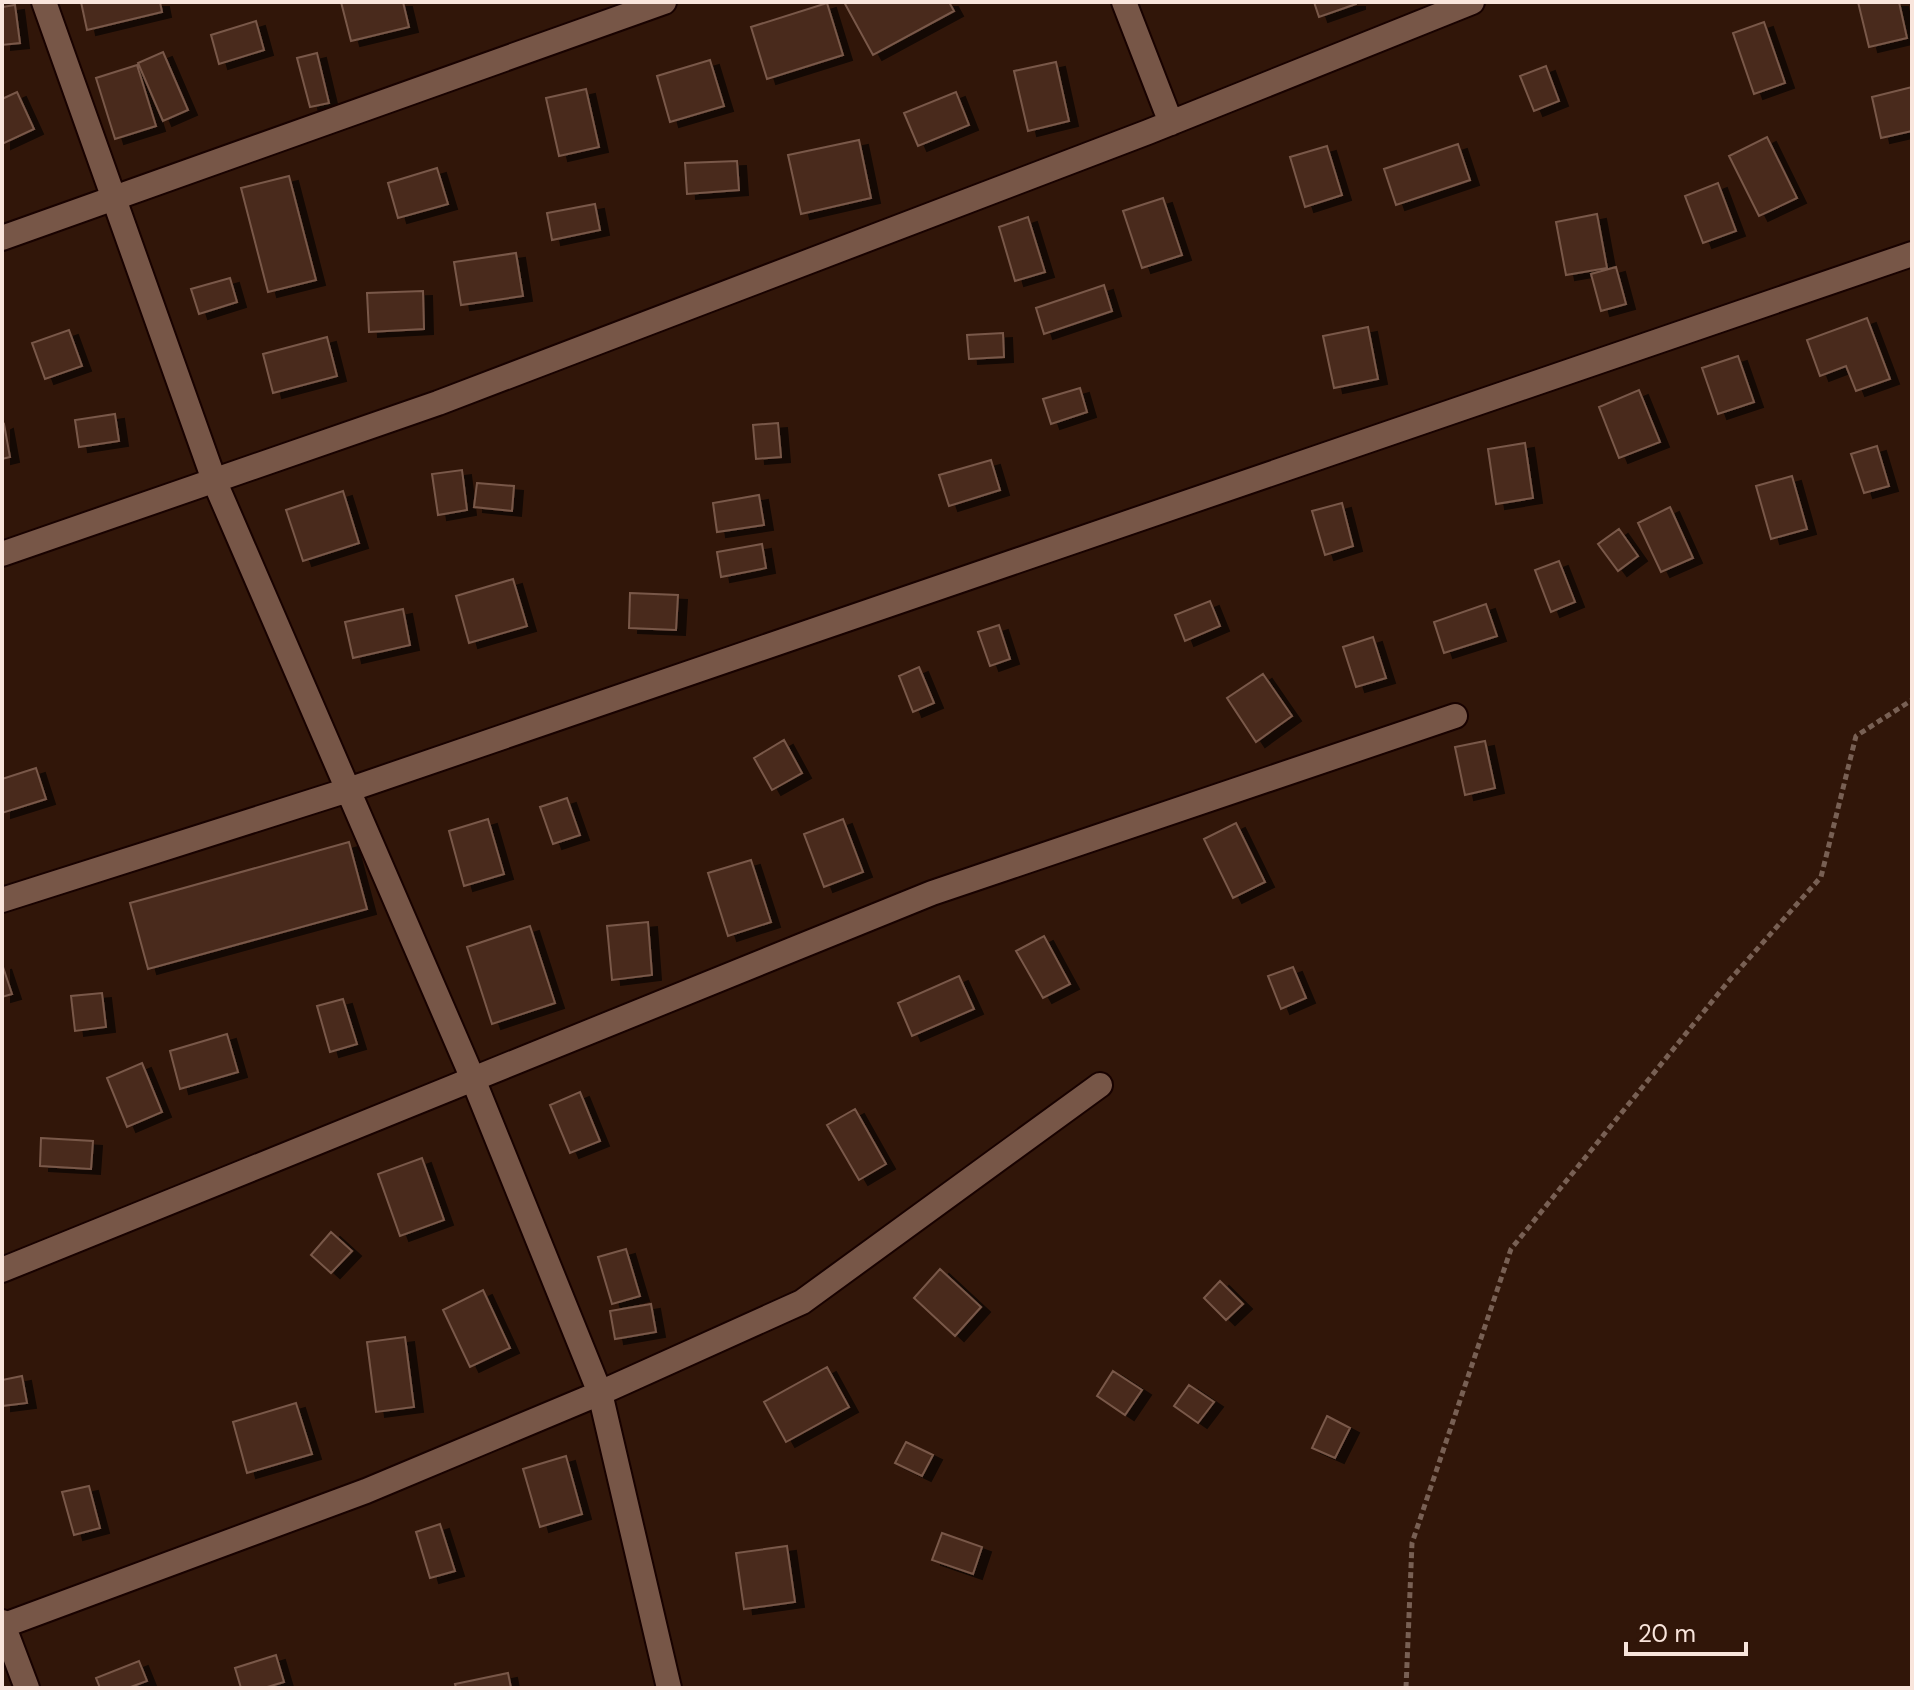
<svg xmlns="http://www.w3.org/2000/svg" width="1914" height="1690" viewBox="0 0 1914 1690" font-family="'DM Sans',sans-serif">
  <defs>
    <filter id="shadow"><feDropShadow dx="9" dy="5" stdDeviation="0" flood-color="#0009"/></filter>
  </defs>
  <rect width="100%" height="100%" fill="#311609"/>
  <!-- building -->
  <path fill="#492b1d" stroke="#795849" stroke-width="2" filter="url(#shadow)" d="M81 2H160L162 12 87 30Z
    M341 2H403L409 27 351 41Z
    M844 2H949L954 11 873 55Z
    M1314 2H1356V4L1319 17Z
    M1858 2H1899L1907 38 1869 47Z
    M827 3 843 55 767 79 751 27Z
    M15 5 20 43 2 45V7Z
    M256 21 264 50 219 64 211 35Z
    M1764 22 1785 83 1754 94 1733 33Z
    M163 52 188 110 163 121 138 63Z
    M317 53 329 103 310 107 297 58Z
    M710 60 724 106 670 122 657 76Z
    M1056 62 1069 121 1028 131 1014 71Z
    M137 65 156 126 115 139 96 78Z
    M1546 66 1559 101 1534 111 1520 76Z
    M1912 87V131L1881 138 1872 97Z
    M586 89 599 147 559 156 546 98Z
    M17 92 34 129 2 144V99Z
    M956 92 969 125 918 146 904 113Z
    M1767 137 1797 198 1759 216 1729 156Z
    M859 140 871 198 801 214 788 155Z
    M1458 144 1470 180 1396 205 1384 169Z
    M1327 146 1342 195 1305 207 1290 157Z
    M737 161 739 190 687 194 685 163Z
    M437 168 448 204 398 218 388 183Z
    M289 176 316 280 268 292 241 188Z
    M1718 183 1736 231 1703 243 1685 196Z
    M1163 198 1182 255 1142 268 1123 211Z
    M595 204 600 230 552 240 547 213Z
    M1597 214 1607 268 1566 275 1556 222Z
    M1028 217 1045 272 1015 281 999 227Z
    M516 253 523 296 461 305 454 262Z
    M1616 267 1626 304 1601 311 1591 274Z
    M230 278 237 302 199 314 191 289Z
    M1104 285 1112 311 1044 334 1036 308Z
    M423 291 424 329 369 332 367 293Z
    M1867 318 1890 379 1856 391 1846 366 1820 376 1807 340Z
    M1368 327 1378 379 1334 388 1323 336Z
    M69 330 82 366 45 379 32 343Z
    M1003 333 1004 357 969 359 967 335Z
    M327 337 337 376 273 393 263 354Z
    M1738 356 1754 402 1718 414 1702 368Z
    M1080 388 1087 412 1051 424 1043 399Z
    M1639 390 1660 442 1619 458 1599 407Z
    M115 414 119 441 79 447 75 420Z
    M778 423 781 457 756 459 753 425Z
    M4 424 10 457 2 459V425Z
    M1525 443 1533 498 1496 504 1488 449Z
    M1877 446 1889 486 1864 493 1851 454Z
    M991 460 1000 490 949 506 939 475Z
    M462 470 467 510 438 515 432 474Z
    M1792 476 1807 529 1771 539 1756 486Z
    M477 483 514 486 512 511 474 507Z
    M343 491 359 543 303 561 286 510Z
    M759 495 764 525 717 532 713 503Z
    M1342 503 1353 546 1325 555 1312 511Z
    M1670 507 1693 558 1661 572 1638 523Z
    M1619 529 1638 556 1618 571 1598 544Z
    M762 544 766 568 721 577 717 552Z
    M1559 561 1575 602 1551 612 1535 570Z
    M513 579 527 626 469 643 456 596Z
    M630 593 678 595 676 630 629 628Z
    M1210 601 1220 626 1185 641 1175 615Z
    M1486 604 1497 636 1444 653 1434 622Z
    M403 609 410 645 353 658 345 622Z
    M999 625 1010 659 990 666 978 632Z
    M1373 637 1386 678 1356 687 1343 647Z
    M919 667 934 703 913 712 899 676Z
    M1263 674 1292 716 1256 742 1227 698Z
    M784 740 802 773 772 790 754 758Z
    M1485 741 1495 788 1465 795 1455 747Z
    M36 768 46 799 2 813V779Z
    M567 798 580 835 553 844 540 807Z
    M488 819 504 874 464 886 449 831Z
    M843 819 863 872 824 887 804 834Z
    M1236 823 1265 882 1233 898 1204 839Z
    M349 842 367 909 148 969 130 903Z
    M751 860 771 922 728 936 708 873Z
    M648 922 652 975 612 980 607 926Z
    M530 926 555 1003 492 1024 467 947Z
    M1044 936 1070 984 1043 998 1016 951Z
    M2 964 12 994 2 997Z
    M1293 967 1306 998 1281 1009 1268 976Z
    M959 976 974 1009 912 1036 898 1003Z
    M102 993 106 1027 75 1031 71 996Z
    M343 999 357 1044 330 1052 317 1006Z
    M227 1034 238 1072 180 1089 170 1051Z
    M142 1063 162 1112 127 1127 107 1078Z
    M580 1092 600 1141 570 1153 550 1105Z
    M855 1109 886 1164 859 1180 827 1125Z
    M41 1138 93 1141 91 1169 40 1166Z
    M422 1158 444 1220 400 1236 378 1174Z
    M331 1232 352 1251 331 1273 311 1255Z
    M626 1249 640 1296 612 1304 598 1257Z
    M940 1269 981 1307 955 1336 914 1298Z
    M1220 1281 1243 1304 1226 1320 1204 1298Z
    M483 1290 510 1348 470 1367 443 1310Z
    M651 1304 656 1332 615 1339 610 1311Z
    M405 1337 414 1407 376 1412 367 1342Z
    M827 1367 849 1407 786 1442 764 1402Z
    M1113 1371 1142 1390 1125 1415 1097 1396Z
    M22 1376 27 1403 2 1406V1380Z
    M1189 1385 1214 1402 1198 1423 1174 1406Z
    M296 1403 312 1454 247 1473 233 1422Z
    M1327 1416 1350 1428 1335 1458 1312 1448Z
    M906 1442 933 1455 922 1476 895 1463Z
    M566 1456 582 1514 540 1527 523 1469Z
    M89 1486 100 1528 74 1535 62 1492Z
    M440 1524 455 1571 430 1578 416 1532Z
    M942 1533 982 1547 973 1574 932 1560Z
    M787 1546 795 1602 744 1609 736 1553Z
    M276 1655 284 1682 264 1688H241L235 1668Z
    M139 1661 147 1681 128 1688H100L96 1678Z
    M508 1673 511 1688H456L455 1684Z"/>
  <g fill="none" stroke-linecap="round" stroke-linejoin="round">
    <defs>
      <path id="minor" d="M44 2 214 480 473 1079 600 1393 669 1688
        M1124 2 1171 123
        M2 238 664 2
        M2 554 438 403 1148 132 1472 2
        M2 900 348 790 1912 254
        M2 1270 932 893 1455 716
        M2 1622 27 1688
        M2 1626 366 1491 600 1393 802 1302 1100 1085"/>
    </defs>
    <!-- minor casing -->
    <use href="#minor" stroke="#180200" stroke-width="28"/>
    <!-- path -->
    <path stroke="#786054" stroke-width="5" stroke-dasharray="6 4" stroke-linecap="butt" d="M1406 1688 1412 1543 1511 1249 1727 983 1821 877 1856 736 1912 700"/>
    <!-- minor -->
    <use href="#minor" stroke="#775647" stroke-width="24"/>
  </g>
  <!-- border -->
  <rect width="1914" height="1690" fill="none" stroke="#f9e5dc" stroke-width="8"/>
  <!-- scale -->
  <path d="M1626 1642v12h120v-12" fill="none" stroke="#f9e5dc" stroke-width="4"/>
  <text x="1638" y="1642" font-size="24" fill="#f9e5dc" stroke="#311609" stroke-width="6" paint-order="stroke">20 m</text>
</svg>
